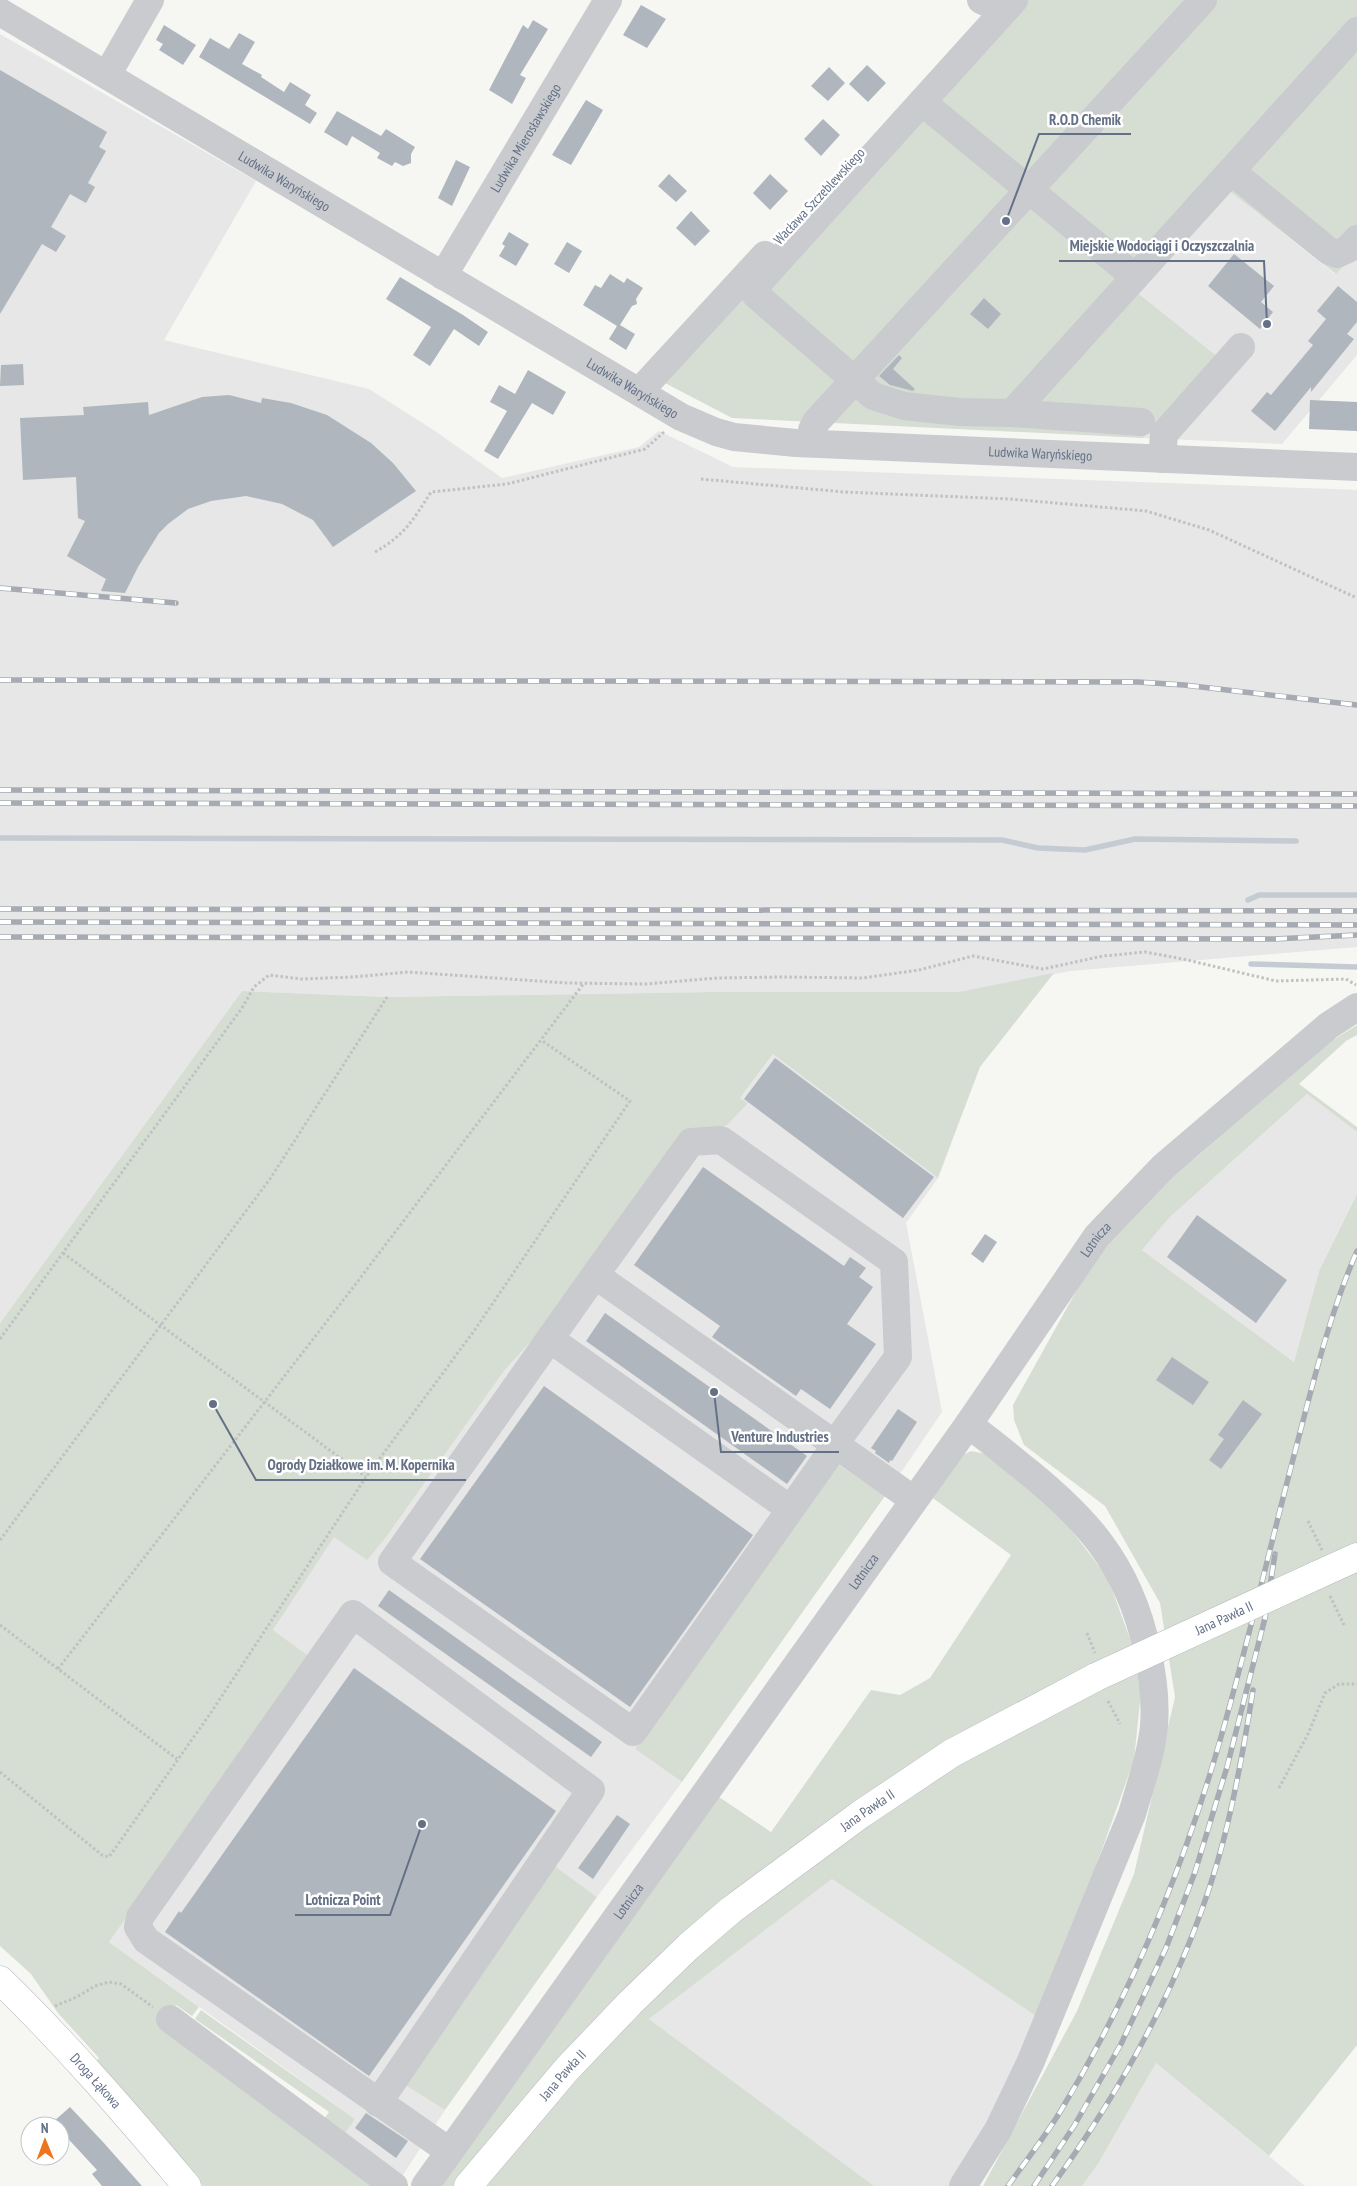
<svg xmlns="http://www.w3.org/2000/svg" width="1357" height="2186" viewBox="0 0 1357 2186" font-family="'PT Sans Narrow',sans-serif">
  <rect width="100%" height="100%" fill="#f6f7f3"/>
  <!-- built -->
  <path fill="#e6e7e6" d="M0 34 256 181 164 340 369 389 435 431 502 478 639 447 659 431 733 467 1357 490V947L1070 971 958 992H712L387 997 242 991 0 1323Z
    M1229 191 1335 274 1357 251V355L1282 444 1143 438 1218 358 1139 294Z
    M774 1053 938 1178 906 1223 942 1412 885 1496 635 1749 682 1782 597 1897 553 1866 402 2083 445 2110 403 2175 344 2134 355 2119 109 1942 310 1657 273 1630 334 1536 367 1559 387 1536 504 1371 564 1305 687 1135 748 1103 740 1098Z
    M1307 1094 1357 1132V1194L1319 1271 1294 1362 1142 1250 1170 1217Z
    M832 1879 1036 2016 1017 2064 985 2131 951 2186H874L649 2019Z
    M1156 2063 1305 2186H1082L1098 2164Z"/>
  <!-- green -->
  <path fill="#d6ded3" d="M1009 0H1357V251L1336 274 1229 191 1139 294 1219 358 1143 438 732 418 663 382Z
    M1054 973 980 1067 938 1178 773 1054 740 1098 748 1103 727 1125 686 1136 564 1305 504 1371 387 1536 367 1560 334 1537 273 1630 310 1657 109 1942 199 2007 192 2016 176 2005 163 2024 314 2133 329 2112 195 2019 201 2010 355 2119 336 2146 381 2186H203L95 2062 99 2058 58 2013 31 1974 0 1946V1323L242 991 387 997 712 992H958Z
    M1357 1025V1035L1346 1041 1299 1084 1357 1127V1132L1307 1094 1170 1217 1142 1250 1294 1362 1319 1271 1357 1194V2045L1269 2156 1156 2063 1098 2164 1082 2186H983L1077 2011 1134 1874 1175 1697 1160 1603 1105 1506 1024 1445 1014 1420 1013 1405 1084 1277 1138 1204 1198 1156 1325 1045Z
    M971 1451 987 1454 1053 1506 1108 1578 1130 1639 1141 1692 1134 1760 1086 1894 1036 2016 832 1879 649 2019 874 2186H434L716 1795 771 1832 871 1690 900 1695 930 1678 1011 1555 930 1496 955 1459Z
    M837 1464 885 1496 682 1782 635 1749Z
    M553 1865 597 1897 445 2110 402 2083Z"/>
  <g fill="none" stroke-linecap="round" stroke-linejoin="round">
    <!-- stream -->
    <path stroke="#c4cbd2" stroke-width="5.5" d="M0 838 1002 840 1038 848 1085 850 1135 839 1296 841
      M1248 900 1259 895H1357
      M1251 964 1357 967"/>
  </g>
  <!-- building -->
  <path fill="#b0b6bd" d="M641 5 666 19 647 48 623 35Z
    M533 20 548 29 520 75 526 78 512 104 489 90 523 25 528 29Z
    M164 25 196 45 183 65 159 50 163 44 156 40Z
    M239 33 255 42 242 64 262 75 261 77 284 92 290 82 311 95 305 105 317 113 310 124 199 57 210 38 229 49Z
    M867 65 886 83 868 102 849 84Z
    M829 67 845 83 828 101 811 86Z
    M0 70 107 132 99 147 106 151 88 183 95 187 86 203 70 194 51 227 66 236 56 252 42 244 0 314Z
    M586 100 603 110 571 165 552 155Z
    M337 111 381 136 386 129 415 147 411 154V163L403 166 395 162 392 166 377 158 380 153 352 136 347 146 324 132Z
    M823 119 840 135 821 156 804 139Z
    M456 160 470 167 452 206 438 198Z
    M669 174 687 191 676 202 658 186Z
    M770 174 788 191 770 210 753 193Z
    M691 211 710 231 695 246 676 228Z
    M509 232 529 244 516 266 499 256 505 246 502 244Z
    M567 242 582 251 569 273 554 264Z
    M1234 254 1274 286 1261 302 1273 312 1260 329 1208 286Z
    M610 274 624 283 627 278 643 288 636 299 637 304 632 306 620 325 635 334 626 350 609 339 617 326 583 305 595 285 601 288Z
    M400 277 463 315 488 332 479 346 454 329 430 366 413 355 431 327 386 299Z
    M1338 286 1357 302V322L1347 334 1354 339 1311 392V387L1275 431 1251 411 1267 392 1271 395 1313 345 1308 341 1326 319 1317 311Z
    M984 298 1001 314 988 329 970 314Z
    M899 355 902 358 893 369 915 389 913 391 890 385 879 376Z
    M23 364 24 385 0 386 1 365Z
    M528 370 566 392 553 415 532 403 498 459 484 451 507 411 490 402 499 385 515 394Z
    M229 395 261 403 262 398 291 403 327 415 371 443 393 463 416 491 333 547 313 520 282 504 246 496 211 501 188 509 168 524 159 533 138 567 125 593 101 591 106 579 67 556 85 521 78 518 76 477 23 480 20 418 84 415 83 407 148 402 149 415 202 397Z
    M1310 400 1357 402V431L1309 429Z
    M775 1058 934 1177 903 1218 744 1099Z
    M703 1167 844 1266 850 1257 866 1268 859 1277 873 1287 847 1324 876 1344 830 1409 801 1389 796 1396 712 1337 720 1326 634 1265Z
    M1197 1215 1287 1280 1256 1323 1167 1257Z
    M985 1234 997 1242 983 1263 971 1254Z
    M605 1313 807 1456 787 1484 586 1341Z
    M1172 1357 1209 1382 1193 1405 1156 1380Z
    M544 1386 753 1535 630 1707 420 1559Z
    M1243 1400 1262 1414 1221 1469 1209 1460 1224 1439 1218 1435Z
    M898 1409 917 1422 892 1461 890 1460 889 1463 875 1453 876 1451 871 1448Z
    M389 1590 602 1742 591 1757 378 1606Z
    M354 1668 556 1811 369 2076 165 1932 179 1911 181 1913Z
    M617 1815 630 1824 593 1879 578 1868Z
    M70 2107 103 2142 142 2186H102L92 2174 97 2170 60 2130V2126H57L53 2122Z
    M366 2113 408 2141 396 2158 355 2128Z"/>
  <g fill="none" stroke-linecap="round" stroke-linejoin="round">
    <defs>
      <g id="major">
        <path d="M1315 1576 1357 1557"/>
        <path id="s4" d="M0 1980C67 2045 127 2115 187 2186"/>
        <path id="s5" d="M468 2186 567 2069 630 2003 689 1946 731 1910 861 1814 952 1753 1096 1677"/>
      </g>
    </defs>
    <!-- major casing -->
    <use href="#major" stroke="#b9bcc0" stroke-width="29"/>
    <!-- path -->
    <path stroke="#bfc1c4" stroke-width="3" stroke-dasharray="2.5 2.5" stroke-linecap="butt" d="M701 479 844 492 1010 499 1146 511 1209 530 1357 598
      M375 552C405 535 413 520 431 492L507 484 645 449 664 432
      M63 1253 366 1477
      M0 1339 242 1008 254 987 269 975 301 979 353 977 408 972 567 983 646 984 717 978 781 977 863 978 919 970 973 956 1043 969 1103 956 1145 952 1183 959 1276 981 1346 979 1356 985
      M1308 1521 1322 1550
      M0 1540 270 1179 387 997
      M1330 1596 1344 1625
      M0 1625 177 1759
      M1087 1633 1095 1653
      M58 1669 358 1281 584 983
      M1108 1701 1120 1724
      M0 1772 102 1855 109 1857 210 1714 366 1477 474 1331 630 1101 541 1040
      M1279 1788 1308 1734 1325 1693 1339 1684H1357
      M55 2006 77 1997 95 1986 109 1982 121 1984 153 2007"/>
    <!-- minor -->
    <g stroke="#c9cbcf" stroke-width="28">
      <path d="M981 0 994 6"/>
      <path id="s1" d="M0 12 681 417 716 432 734 437 796 443 1357 467"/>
      <path d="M107 75 150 0"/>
      <path d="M922 102 1135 277"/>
      <path d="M1231 171 1357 31"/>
      <path id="s2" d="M443 276 608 0"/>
      <path d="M641 393 648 382 765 255"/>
      <path d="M1012 413 960 412 904 406 873 396 756 295 760 281 1014 0"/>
      <path d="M1141 422 1012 413 1231 171 1329 251 1337 254 1348 249 1357 239"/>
      <path d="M811 443 812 430 816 422 1203 0"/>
      <path d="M1162 459 1164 434 1241 347"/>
      <path d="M595 1275 691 1142 721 1140 894 1262 898 1357 842 1434 836 1445 633 1732 392 1562 595 1275 914 1500"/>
      <path d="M550 1339 790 1509"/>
      <path d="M170 2019 394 2186"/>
      <path d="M378 2103 591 1790 353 1614 140 1917 138 1927 146 1940 449 2151"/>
      <path id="s3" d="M425 2186 968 1425 1097 1236 1163 1167 1328 1026 1357 1007"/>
      <path d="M963 2186 998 2130 1031 2061 1132 1814C1140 1786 1151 1756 1154 1726 1156 1700 1153 1676 1147 1650 1129 1563 1084 1515 1016 1462 1000 1449 985 1436 968 1425"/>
    </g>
    <!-- major -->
    <use href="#major" stroke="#fff" stroke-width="28"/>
    <defs>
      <path id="rail" d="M0 588 176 603
        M0 680 1138 682 1184 685 1357 705
        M0 790 1357 794
        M0 803 1357 806
        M0 909 1357 911
        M0 922 1357 925
        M0 937 1274 939 1357 935
        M1008 2186C1025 2162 1044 2138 1060 2112 1126 2003 1177 1884 1214 1761 1245 1657 1269 1550 1297 1444 1314 1379 1330 1313 1357 1251
        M1034 2186 1074 2126 1121 2044 1166 1948 1195 1872 1227 1767 1265 1618 1275 1554
        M1052 2186C1127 2082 1190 1967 1223 1842 1236 1792 1245 1741 1253 1690"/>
    </defs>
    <!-- rail casing -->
    <use href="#rail" stroke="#a6aab2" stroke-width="5.5"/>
    <!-- rail -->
    <use href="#rail" stroke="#fff" stroke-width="4" stroke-dasharray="11" stroke-linecap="butt"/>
    <defs>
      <g id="major-bridge">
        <path id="s6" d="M1096 1677 1315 1576"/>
      </g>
    </defs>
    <!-- major-bridge casing -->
    <use href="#major-bridge" stroke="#b9bcc0" stroke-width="29" stroke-linecap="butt"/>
    <!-- major-bridge -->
    <use href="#major-bridge" stroke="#fff" stroke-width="28"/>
  </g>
  <g text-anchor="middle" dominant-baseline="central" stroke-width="5" stroke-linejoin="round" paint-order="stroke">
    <!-- street labels -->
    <g font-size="14" fill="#637086" stroke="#fff">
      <text stroke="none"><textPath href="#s2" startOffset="161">Ludwika Mierosławskiego</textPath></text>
      <text stroke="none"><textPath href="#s1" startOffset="331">Ludwika Waryńskiego</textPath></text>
      <text transform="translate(819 196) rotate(-47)">Wacława Szczeblewskiego</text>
      <text stroke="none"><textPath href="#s1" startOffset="736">Ludwika Waryńskiego</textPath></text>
      <text stroke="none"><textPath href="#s1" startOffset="1156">Ludwika Waryńskiego</textPath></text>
      <text stroke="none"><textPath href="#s3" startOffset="1160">Lotnicza</textPath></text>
      <text stroke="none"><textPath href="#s3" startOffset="755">Lotnicza</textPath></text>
      <text stroke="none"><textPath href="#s6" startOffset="141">Jana Pawła II</textPath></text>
      <text stroke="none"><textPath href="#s5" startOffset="551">Jana Pawła II</textPath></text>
      <text stroke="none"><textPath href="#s3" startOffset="350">Lotnicza</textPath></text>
      <text stroke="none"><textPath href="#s5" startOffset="146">Jana Pawła II</textPath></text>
      <text stroke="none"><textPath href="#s4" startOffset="139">Droga Łąkowa</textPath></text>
    </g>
  </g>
  <!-- callouts -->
  <path fill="none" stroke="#637086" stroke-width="2" d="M1006 221L1039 134H1131M1267 324L1264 261H1059M714 1392L721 1452H839M213 1404L256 1480H466M422 1824L390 1915H295"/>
  <g fill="#637086" stroke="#fff" stroke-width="2">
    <circle cx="1006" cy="221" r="5"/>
    <circle cx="1267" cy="324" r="5"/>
    <circle cx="714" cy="1392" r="5"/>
    <circle cx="213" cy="1404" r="5"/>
    <circle cx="422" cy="1824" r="5"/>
  </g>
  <g font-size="15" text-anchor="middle" font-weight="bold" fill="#637086" stroke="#fff" stroke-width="5" stroke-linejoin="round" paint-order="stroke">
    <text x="1085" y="125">R.O.D Chemik</text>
    <text x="1162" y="251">Miejskie Wodociągi i Oczyszczalnia</text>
    <text x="780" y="1442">Venture Industries</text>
    <text x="361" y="1470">Ogrody Działkowe im. M. Kopernika</text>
    <text x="343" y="1905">Lotnicza Point</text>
  </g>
  <!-- north arrow -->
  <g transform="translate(45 2141) rotate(359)"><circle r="24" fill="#ffffff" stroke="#c1c6cf"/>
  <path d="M0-4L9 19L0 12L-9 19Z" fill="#ed761c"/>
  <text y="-8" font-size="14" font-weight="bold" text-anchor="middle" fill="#637086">N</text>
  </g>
</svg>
